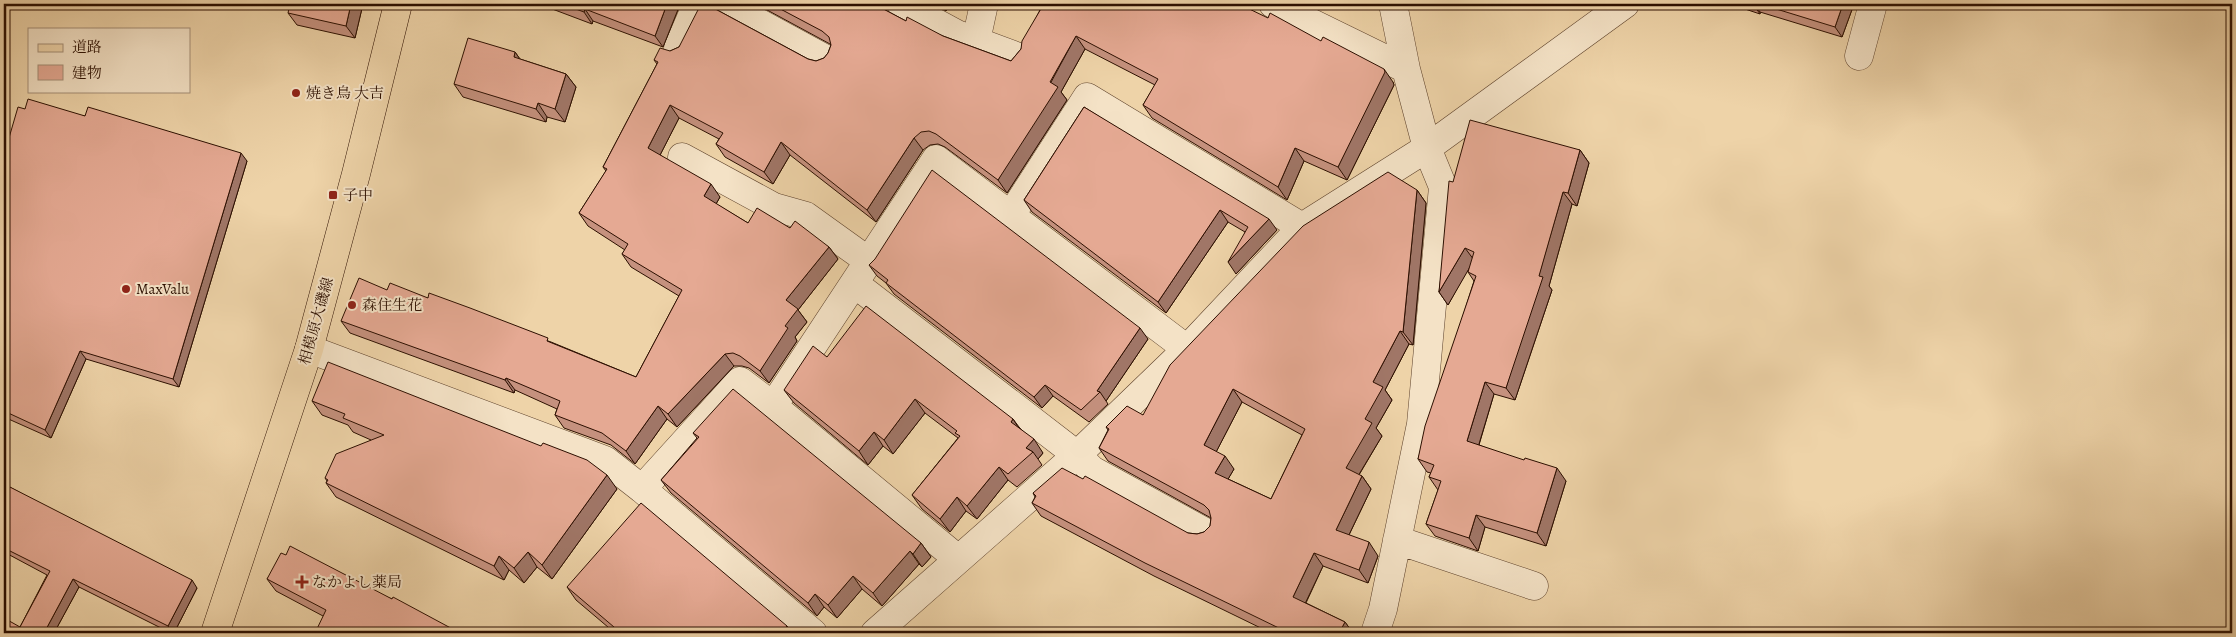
<svg xmlns="http://www.w3.org/2000/svg" width="2236" height="637" viewBox="0 0 2236 637" font-family="Alegreya,'Noto Serif JP',serif">
  <rect width="100%" height="100%" fill="#eed3a8"/>
  <filter id="stains"><feTurbulence type="fractalNoise" baseFrequency=".004" numOctaves="4"/><feColorMatrix values="0 0 0 0 .2 0 0 0 0 .09 0 0 0 0 .02 0 0 0 .5 -.17"/></filter>
  <radialGradient id="worn" r=".72"><stop offset=".6" stop-color="#630" stop-opacity="0"/><stop offset="1" stop-color="#630" stop-opacity=".3"/></radialGradient>
  <g fill="none" stroke-linecap="round" stroke-linejoin="round">
    <defs>
      <path id="minor" d="M724 4 824 58
        M901 4 957 34 1016 56
        M1273 4 1406 69
        M976 41 984 4
        M678 48 697 4
        M1859 56 1873 4
        M682 157 774 207 806 216 870 262
        M1011 215 1087 97 1302 227
        M855 284 1077 455 1092 470 1205 532
        M309 349 605 460 642 489 813 633
        M773 406 936 159 1187 349
        M642 489 740 381 773 406 958 559
        M1397 540 1534 586
        M875 633 1077 455 1187 349 1302 227 1427 148 1625 4
        M1375 633 1383 609 1421 424 1443 187 1427 148 1406 69 1393 4"/>
      <path id="major" d="M215 633 309 349 356 174 398 4"/>
    </defs>
    <!-- minor casing -->
    <use href="#minor" stroke="#5c402a" stroke-width="29"/>
    <!-- major casing -->
    <use href="#major" stroke="#2c0f00" stroke-width="29"/>
    <!-- minor -->
    <use href="#minor" stroke="#f4e2c6" stroke-width="28"/>
    <!-- major -->
    <use href="#major" stroke="#eed3a8" stroke-width="28"/>
  </g>
  <!-- wall -->
  <path fill="#c5917e" stroke="#2c0f00" fill-rule="evenodd" d="M363 4 355 38 297 25 288 13Z
    M539 4H676L679 7 663 47 593 21 592 24Z
    M756 4H874L906 21 943 36 1011 61 1021 49 1040 10 1035 4 1393 82 1394 85 1347 180 1304 161 1287 200 1152 118 1143 105 1155 85 1085 49 1061 92 1067 100 1007 193 945 147 938 144 930 145 923 150 876 222 790 155 773 184 725 157 716 144 719 139 679 118 660 155 720 197 716 204 748 223 790 228 829 247 838 259 798 310 807 322 795 337 797 341 769 383 749 368 742 366H734L677 427 667 419 635 464 611 445 564 428 555 415 557 409 515 390 514 393 350 333 341 321 387 290 428 298 551 342 636 377 679 296 631 267 622 254 625 250 588 226 579 213 606 171 603 167 657 64 654 60 670 51 679 47 708 5 808 59 816 61 824 58 828 53 831 45 830 44Z
    M934 4H950L946 11Z
    M1730 4H1854L1842 37 1760 12V14Z
    M515 52 520 59 566 74 576 87 565 122 547 117 546 122 463 97 454 84Z
    M1084 107 1277 230 1236 274 1245 232 1228 222 1166 313 1032 212 1024 200Z
    M25 109 85 116 247 161 179 387 86 359 51 438 4 417V155Z
    M1580 150 1589 163 1577 206 1572 204 1549 286 1552 290 1515 400 1494 394 1479 445 1566 481 1546 546 1485 527 1478 551 1435 536 1426 524 1438 490 1429 477 1431 473 1427 472 1418 459 1474 281 1468 272V269L1448 305 1439 292 1453 182Z
    M1417 190 1426 203 1413 345 1409 344 1385 390 1392 400 1376 428 1382 436 1359 475 1362 476 1371 489 1349 535 1378 556 1377 559 1368 583 1323 566 1306 603 1345 622 1353 633H1271L1154 576 1041 516 1032 503 1035 497 1033 493 1188 533 1197 534 1204 532 1210 526 1211 518 1108 461 1099 448 1108 430 1106 427 1143 415ZM1242 402 1302 435 1271 499 1228 479 1234 469 1216 452Z
    M869 265 1148 339 1106 401 1108 404 1089 422 1053 396 1042 408 894 294 886 283 877 276Z
    M827 357 1013 419 1019 427 1043 453 1038 459 1042 465 1017 487 1008 480 977 519 966 511 950 532 922 509 912 495 958 438 925 413 893 454 883 446 868 465 794 403 784 390Z
    M312 401 617 489 552 579 537 567 524 583 509 570 504 580 336 497 326 483 327 481 325 478 371 440 353 432 348 425 322 415Z
    M693 433 921 543 931 557 922 567 919 564 882 606 862 589 837 618 824 607 817 616 671 493 661 480 697 438Z
    M4 484 197 588 174 633H171L79 587 54 633H4L20 627 47 575 4 552Z
    M286 555 392 599 323 616 276 591 267 579Z
    M567 587 787 626 792 633H615L576 600Z"/>
  <!-- shaded-wall -->
  <path fill="#a07667" stroke="#2c0f00" d="M351 4H363L355 38 346 26Z
    M667 4H676L679 7 663 47 655 36Z
    M942 4H950L946 11Z
    M1753 4H1754L1760 12V14Z
    M1843 4H1854L1842 37 1835 27Z
    M585 9 593 21 592 24 584 12Z
    M1076 36 1085 49 1061 92 1067 100 1007 193 998 180Z
    M515 52 524 65 514 57Z
    M1384 69 1393 82 1394 85 1347 180 1338 167Z
    M566 74 576 87 565 122 555 109Z
    M538 103 547 117 546 122 536 109Z
    M670 105 679 118 657 161 648 148Z
    M914 138 923 150 876 222 867 210Z
    M781 142 790 155 773 184 764 172Z
    M1295 148 1304 161 1287 200 1278 187Z
    M1580 150 1589 163 1577 206 1568 193Z
    M241 153 247 161 179 387 173 379Z
    M711 184 720 197 713 209 704 196Z
    M1417 190 1426 203 1413 345 1403 332Z
    M1563 192 1572 204 1549 286 1552 290 1515 400 1506 388Z
    M1220 210 1228 222 1166 313 1158 302Z
    M1269 219 1277 230 1236 274 1228 262Z
    M829 247 838 259 798 310 807 322 795 337 797 341 769 383 760 371 785 326 786 300Z
    M1465 248 1474 260 1448 305 1439 292Z
    M1140 328 1148 339 1106 401 1100 392 1097 391Z
    M1400 331 1409 344 1385 390 1392 400 1376 428 1382 436 1355 481 1346 468 1365 419 1373 382Z
    M80 351 86 359 51 438 45 430Z
    M725 354 734 366 677 427 668 414Z
    M506 378 515 390 514 393 505 380Z
    M1485 382 1494 394 1476 454 1467 441Z
    M1045 385 1053 396 1042 408 1034 397Z
    M1233 389 1242 402 1213 458 1204 445Z
    M915 399 925 413 893 454 884 440Z
    M658 406 667 419 635 464 626 451Z
    M1013 419 1022 433 1011 422Z
    M874 432 883 446 868 465 859 451Z
    M1034 439 1043 453 1038 459 1033 452 1026 448Z
    M1225 456 1234 469 1224 486 1215 473Z
    M999 467 1008 480 977 519 967 506Z
    M1557 468 1566 481 1546 546 1537 533Z
    M607 475 617 489 552 579 542 565Z
    M1362 476 1371 489 1345 543 1336 530Z
    M957 497 966 511 950 532 940 519Z
    M1476 515 1485 527 1478 551 1469 538Z
    M1369 542 1378 556 1368 583 1359 570Z
    M921 543 931 557 922 567 913 554Z
    M910 551 919 564 882 606 873 593Z
    M528 552 537 567 524 583 514 568Z
    M1314 553 1323 566 1302 610 1293 597Z
    M499 556 509 570 504 580 494 566Z
    M853 576 862 589 837 618 828 605Z
    M73 579 79 587 54 633H44Z
    M192 580 197 588 174 633H173L168 626Z
    M815 594 824 607 817 616 808 603Z
    M1345 622 1353 633H1339Z
    M787 626 792 633H781Z"/>
  <!-- building -->
  <path fill="#e5a993" stroke="#2c0f00" fill-rule="evenodd" d="M290 4H351L346 26 288 13Z
    M562 4H667L655 36 585 9 584 12Z
    M701 4H706L808 59 816 61 824 58 828 53 831 45 829 37 822 31 771 4H874L906 21 907 17 943 36 1011 61 1021 49 1022 41 1042 7 1036 4H1239L1268 18 1270 13 1321 41 1323 37 1384 69 1385 72 1338 167 1295 148 1278 187 1143 105 1158 79 1076 36 1050 82 1058 87 998 180 936 134 929 131 921 132 914 138 867 210 781 142 764 172 716 144 723 133 670 105 648 148 711 184 704 196 748 223 757 208 790 228 795 221 829 247 786 300 798 309 785 326 788 328 760 371 740 356 733 353 725 354 668 414 658 406 626 451 602 433 555 415 560 401 506 378 505 380 341 321 359 278 387 290 390 283 428 298 429 293 470 308 548 338 547 341 636 377 682 290 622 254 628 244 579 213 607 169 603 167 658 62 654 60 660 48 670 51 679 47Z
    M1760 4H1843L1835 27Z
    M468 38 515 52 514 57 566 74 555 109 538 103 536 109 454 84Z
    M28 99 85 116 88 107 241 153 173 379 80 351 45 430 4 411V155L18 107 25 109Z
    M1084 107 1269 219 1228 262 1248 227 1220 210 1158 302 1024 200Z
    M1470 120 1580 150 1568 193 1563 192 1539 276 1543 277 1506 388 1485 382 1467 441 1524 460 1525 458 1557 468 1537 533 1476 515 1469 538 1426 524 1441 481 1429 477 1434 465 1418 459 1425 426 1476 276 1468 272 1474 252 1465 248 1439 292 1449 181 1453 182Z
    M932 170 1140 328 1097 391 1100 392 1081 410 1045 385 1034 397 886 283 888 280 869 265 875 259Z
    M1388 172 1417 190 1403 332 1400 331 1373 382 1383 387 1365 419 1372 423 1346 468 1362 476 1336 530 1369 542 1368 546 1359 570 1314 553 1293 597 1345 622 1339 633H1286L1287 632 1145 563 1032 503 1036 496 1033 493 1062 468 1083 479 1085 476 1188 533 1197 534 1204 532 1210 526 1211 518 1209 510 1204 505 1099 448 1109 429 1106 427 1127 406 1143 415 1170 365 1303 226ZM1233 389 1305 429 1271 499 1215 473 1225 456 1204 445Z
    M866 306 1013 419 1011 422 1034 439 1026 448 1033 452 1008 474 999 467 967 506 957 497 940 519 912 495 960 436 955 433 957 431 915 399 884 440 874 432 859 451 784 390 813 346 827 357Z
    M328 362 541 446 543 443 587 460 607 475 542 565 528 552 514 568 499 556 494 566 326 483 328 480 325 478 336 454 384 435 343 418 345 414 312 401Z
    M733 389 921 543 913 554 910 551 873 593 853 576 828 605 815 594 808 603 661 480 699 437 693 433Z
    M4 484 192 580 168 626 73 579 44 633H4V618L20 627 50 571 4 548Z
    M641 503 787 626 781 633H621L567 587Z
    M290 546 392 599 393 597 460 633H315L326 610 267 579 281 553 286 555Z"/>
  <!-- markers -->
  <g fill="#8f2418" stroke="#f4e2c6" stroke-width="2">
    <circle cx="296" cy="93" r="5"/>
    <rect x="328" y="190" width="10" height="10" rx="2.5"/>
    <circle cx="126" cy="289" r="5"/>
    <circle cx="352" cy="305" r="5"/>
    <path d="M299.5 574.5h5v5h5v5h-5v5h-5v-5h-5v-5h5z"/>
  </g>
  <g text-anchor="middle" dominant-baseline="central" stroke-width="4" stroke-linejoin="round" paint-order="stroke">
    <!-- poi labels -->
    <g font-size="15" fill="#2c0f00" stroke="#f4e2c6" text-anchor="start">
      <text x="306" y="93">焼き鳥 大吉</text>
      <text x="343" y="195">子中</text>
      <text x="136" y="289">MaxValu</text>
      <text x="362" y="305">森住生花</text>
      <text x="312" y="582">なかよし薬局</text>
    </g>
    <!-- street labels -->
    <g font-size="15" fill="#2c0f00" stroke="#f4e2c6">
      <text transform="translate(316 321) rotate(-74)">相模原大磯線</text>
    </g>
  </g>
  <!-- margin -->
  <rect width="2236" height="637" fill="none" stroke="#eed3a8" stroke-width="20"/>
  <rect x="5" y="5" width="2226" height="627" fill="none" stroke="#2c0f00" stroke-width="2.5"/>
  <rect x="10" y="10" width="2216" height="617" fill="none" stroke="#2c0f00"/>
  <!-- legend -->
  <rect x="28" y="28" width="162" height="65" fill="#f4e2c6" stroke="#a48e77"/>
  <rect x="38" y="44" width="25" height="8" fill="#eed3a8" stroke="#a48e77"/>
  <text x="72" y="52" font-size="15" fill="#2c0f00">道路</text>
  <rect x="38" y="65" width="25" height="15" fill="#e5a993" stroke="#a48e77"/>
  <text x="72" y="78" font-size="15" fill="#2c0f00">建物</text>
  <rect width="100%" height="100%" filter="url(#stains)"/>
  <rect width="100%" height="100%" fill="url(#worn)"/>
</svg>
